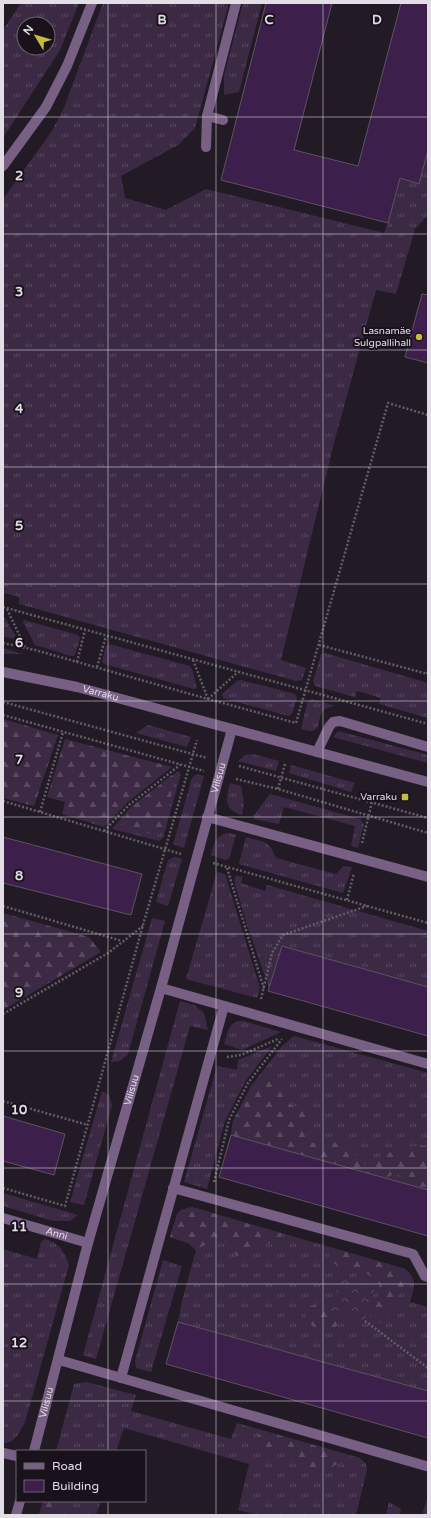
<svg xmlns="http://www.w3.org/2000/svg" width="431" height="1518" viewBox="0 0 431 1518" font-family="'Varela Round',sans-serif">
  <defs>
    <pattern id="grass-tufts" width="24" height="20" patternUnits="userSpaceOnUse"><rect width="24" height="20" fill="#3c2a45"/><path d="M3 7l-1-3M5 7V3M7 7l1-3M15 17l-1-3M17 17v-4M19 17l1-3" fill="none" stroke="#584860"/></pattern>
    <pattern id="forest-firs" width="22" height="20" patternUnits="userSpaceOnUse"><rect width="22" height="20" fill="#3c2a45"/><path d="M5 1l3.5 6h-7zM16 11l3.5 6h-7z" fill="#584860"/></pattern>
    <pattern id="park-crowns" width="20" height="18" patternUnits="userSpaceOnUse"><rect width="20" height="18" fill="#3c2a45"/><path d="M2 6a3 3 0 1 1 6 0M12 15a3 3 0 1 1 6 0" fill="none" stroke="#584860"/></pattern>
  </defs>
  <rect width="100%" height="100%" fill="#221b26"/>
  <!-- grass -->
  <path fill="url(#grass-tufts)" fill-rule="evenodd" d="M21 3H79L60 50 3 138V30ZM24 24H48V48H24Z
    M103 3H229L195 128 178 145 121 176 125 198 166 210 206 189 384 233 388 223 400 178 419 183 428 150V215L415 229 396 294 376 290 335 439 281 660 306 668 302 680 296 681 19 604V597L5 593 3 596V199L52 131 63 110Z
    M243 3H262L239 92 224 95V76Z
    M3 616 6 619 15 635 13 639 3 636Z
    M24 620 78 635 80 638 75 655 72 656 35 645 23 622Z
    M109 644 190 666 192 669 197 688 194 689 104 664 102 661 106 646Z
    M3 648 22 654H3Z
    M325 653 428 683V718L379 704 381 698 357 691 355 697 315 686 313 681 321 654Z
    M241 680 295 694 297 698 292 714 288 716 223 698 222 694 237 681Z
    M312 699 335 706C331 707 326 707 323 711 315 722 324 736 301 729L307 703Z
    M148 725 191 737 187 747 136 733Z
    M338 731 428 755V763L333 737Z
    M253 754 279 761 276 771 238 761 245 755Z
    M291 765 355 783 351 792 289 773Z
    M178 771 181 774 180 777 163 838 159 841 112 829 131 807Z
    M197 774 204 776 184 848 173 844 192 778Z
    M230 783 241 786 244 803 242 815C223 809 226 798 230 783Z
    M270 794 360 819 364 824 358 848 351 846 355 826 284 807 279 824 254 819V815Z
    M230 833 236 835 229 859 225 860 211 855C214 843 216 834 230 833Z
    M246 837C265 843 268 839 276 858L336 874 344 866 352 867 343 893 239 864Z
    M175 857 182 859 168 906 156 902 168 860Z
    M217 872 225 874 260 988 257 998 186 979Z
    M237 876 243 877 241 883 265 891 267 885 428 931V987L282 946 269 988 246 922 235 884V877Z
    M152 918 165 921 128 1054 120 1061 111 1062Z
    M180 1001 194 1005 204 1013 208 1030 190 1026 96 1359 83 1355Z
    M238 1021H244L281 1032 242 1050 224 1044C227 1035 228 1024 238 1021Z
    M294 1036 428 1073V1190L231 1135 233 1121 251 1086 282 1046Z
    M272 1046 245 1082 225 1121 207 1189 184 1182 217 1066 237 1070 238 1060Z
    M102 1091 109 1095 112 1105 84 1205 70 1202Z
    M3 1193 78 1215 70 1221H53L3 1206Z
    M192 1207 405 1269C418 1279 414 1288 410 1302L428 1307V1391L178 1322 182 1301 196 1250 188 1243 170 1237 177 1214 181 1210Z
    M45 1239C59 1243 64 1251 69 1265L25 1422C20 1431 15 1444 3 1443V1249L37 1259 41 1242Z
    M163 1260 182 1266 151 1372 136 1368 135 1361Z
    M86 1382 136 1395 131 1411 231 1439 237 1423 360 1458 366 1464 367 1470 356 1515H256L238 1510 249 1464 124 1428 116 1451H56L74 1384Z
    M428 1496V1515H422Z
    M43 1501H101L96 1515H39Z
    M389 1502 401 1509 399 1515H386Z"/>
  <!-- forest -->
  <path fill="url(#forest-firs)" d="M3 719 58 735 34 806 3 798Z
    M65 739 172 767 129 801 104 827 62 814 65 802 47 797Z
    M172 775 175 778 165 824 153 834 121 827 131 807Z
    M3 913 89 937 101 952 3 1010Z
    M264 1077 287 1088 291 1105 310 1111 308 1143 343 1142 365 1165 401 1147 428 1145V1190L404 1183 399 1172 385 1178 231 1135 233 1121 251 1086Z
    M192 1207 283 1234 275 1242 258 1245 252 1255 237 1256 225 1242 212 1241 196 1250 188 1243 170 1237 177 1214 181 1210Z
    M330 1247 405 1269 407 1281 395 1300 383 1325 370 1317 376 1304 380 1284 365 1272 341 1270 329 1258Z
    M320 1304 328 1306 331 1312 337 1316 338 1323 334 1331H321L308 1323 304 1311 310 1306Z
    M258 1434 277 1435 335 1451 339 1459 337 1464 324 1472 308 1467 289 1449 261 1450Z
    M43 1501H63L58 1507V1515H39Z"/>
  <!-- park -->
  <path fill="url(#park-crowns)" d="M340 1277 375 1287 365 1321 331 1311Z"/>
  <!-- building -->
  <path fill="#3d1f4b" stroke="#5c5461" d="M266 3H332L294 150 358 166 401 3H428V150L419 184 400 178 388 223 221 180Z
    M422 294 428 295V363L405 357Z
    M3 837 142 874 131 915 3 883Z
    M282 946 428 987V1036L268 991Z
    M3 1116 65 1134 54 1175 3 1161Z
    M231 1135 428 1190V1236L219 1177Z
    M178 1322 428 1391V1438L166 1364Z"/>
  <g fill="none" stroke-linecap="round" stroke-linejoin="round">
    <!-- path -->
    <path stroke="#635d67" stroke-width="2.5" stroke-dasharray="2 2" stroke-linecap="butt" d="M3 607 428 724
      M7 609 25 647
      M3 643 35 650 208 699 296 723 388 403 428 415
      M319 645 428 674
      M193 660 208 699
      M77 662 85 630
      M97 667 106 636
      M427 674 428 670
      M208 699 238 672
      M3 702 207 758
      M3 715 204 771
      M239 766 428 818
      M236 779 278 789 428 833
      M278 789 285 764
      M3 801 181 854
      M40 812 63 732
      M104 831 129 805 180 765
      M362 843 372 802
      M213 863 428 923
      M227 868 264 989
      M347 900 354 873
      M3 906 122 941
      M261 999 272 953 283 935 367 906
      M3 1014 108 953 143 926
      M227 1057 241 1055 278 1039
      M3 1101 88 1125
      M214 1182 229 1120 248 1083 282 1039
      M3 1188 65 1206 143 925 197 740
      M365 1321 428 1368"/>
    <!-- minor -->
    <g stroke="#785f84" stroke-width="10">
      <path d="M223 120 207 116 236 3"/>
      <path d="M206 147 207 116"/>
      <path d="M3 166 46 107 67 66 92 3"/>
      <path id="s1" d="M3 672 77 687 428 782"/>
      <path d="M317 752 329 727 333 722 340 721 428 747"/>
      <path d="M207 817 428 877"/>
      <path d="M161 988 428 1064"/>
      <path d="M173 1188 413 1254 425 1276 428 1277"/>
      <path id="s2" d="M3 1218 88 1243"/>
      <path d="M59 1360 426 1466"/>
      <path d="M121 1378 224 1006"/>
      <path id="s3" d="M34 1451 88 1243 161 988 232 729"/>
      <path d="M3 1453 17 1456"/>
      <path d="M16 1515 20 1501"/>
    </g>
  </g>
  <!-- grid -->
  <path fill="none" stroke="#e3dee6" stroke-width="1" stroke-opacity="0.55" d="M108 3V1451M216 3V1515M323 3V1515M3 117H428M3 234H428M3 350H428M3 467H428M3 584H428M3 701H428M3 817H428M3 934H428M3 1051H428M3 1168H428M3 1284H428M3 1401H428M108 1501V1515"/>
  <!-- markers -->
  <g fill="#c7bb3c" stroke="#19121c" stroke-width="1.5">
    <circle cx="419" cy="337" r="4"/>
    <rect x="401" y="793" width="8" height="8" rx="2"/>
  </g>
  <g text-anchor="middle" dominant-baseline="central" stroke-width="4" stroke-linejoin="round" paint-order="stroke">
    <!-- poi labels -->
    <g font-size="10" fill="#e3dee6" stroke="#19121c" text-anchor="end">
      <text x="411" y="331">Lasnamäe<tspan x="411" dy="12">Sulgpallihall</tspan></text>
      <text x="397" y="797">Varraku</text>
    </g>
    <!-- street labels -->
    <g font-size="10" fill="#e3dee6" stroke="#19121c">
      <text stroke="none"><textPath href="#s1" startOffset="100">Varraku</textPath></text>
      <text stroke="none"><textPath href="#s3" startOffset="698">Vilisuu</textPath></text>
      <text stroke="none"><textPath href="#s3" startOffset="374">Vilisuu</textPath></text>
      <text stroke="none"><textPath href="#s2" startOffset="56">Anni</textPath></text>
      <text stroke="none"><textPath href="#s3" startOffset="50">Vilisuu</textPath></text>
    </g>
  </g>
  <g font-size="13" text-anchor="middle" font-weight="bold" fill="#e3dee6" stroke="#19121c" stroke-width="4" stroke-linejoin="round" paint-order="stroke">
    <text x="162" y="24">B</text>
    <text x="269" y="24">C</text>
    <text x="377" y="24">D</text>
    <text x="19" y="180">2</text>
    <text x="19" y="296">3</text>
    <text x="19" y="413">4</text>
    <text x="19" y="530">5</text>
    <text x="19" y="647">6</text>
    <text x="19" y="764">7</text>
    <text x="19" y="880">8</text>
    <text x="19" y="997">9</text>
    <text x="19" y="1114">10</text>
    <text x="19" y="1231">11</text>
    <text x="19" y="1347">12</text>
  </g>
  <!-- border -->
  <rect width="431" height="1518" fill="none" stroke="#e3dee6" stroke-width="8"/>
  <!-- legend -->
  <rect x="16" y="1450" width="130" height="52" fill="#19121c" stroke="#6a646d"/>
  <rect x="24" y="1463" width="20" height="6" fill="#785f84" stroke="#6a646d"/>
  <text x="52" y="1470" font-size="12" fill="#e3dee6">Road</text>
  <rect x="24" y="1480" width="20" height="12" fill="#3d1f4b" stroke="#6a646d"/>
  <text x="52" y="1490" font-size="12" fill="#e3dee6">Building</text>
  <!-- north arrow -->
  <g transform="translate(36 36) rotate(308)"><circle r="19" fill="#19121c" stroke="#6a646d"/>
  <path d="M0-3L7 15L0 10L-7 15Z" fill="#c7bb3c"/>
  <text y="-6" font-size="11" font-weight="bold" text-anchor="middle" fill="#e3dee6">N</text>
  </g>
</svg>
